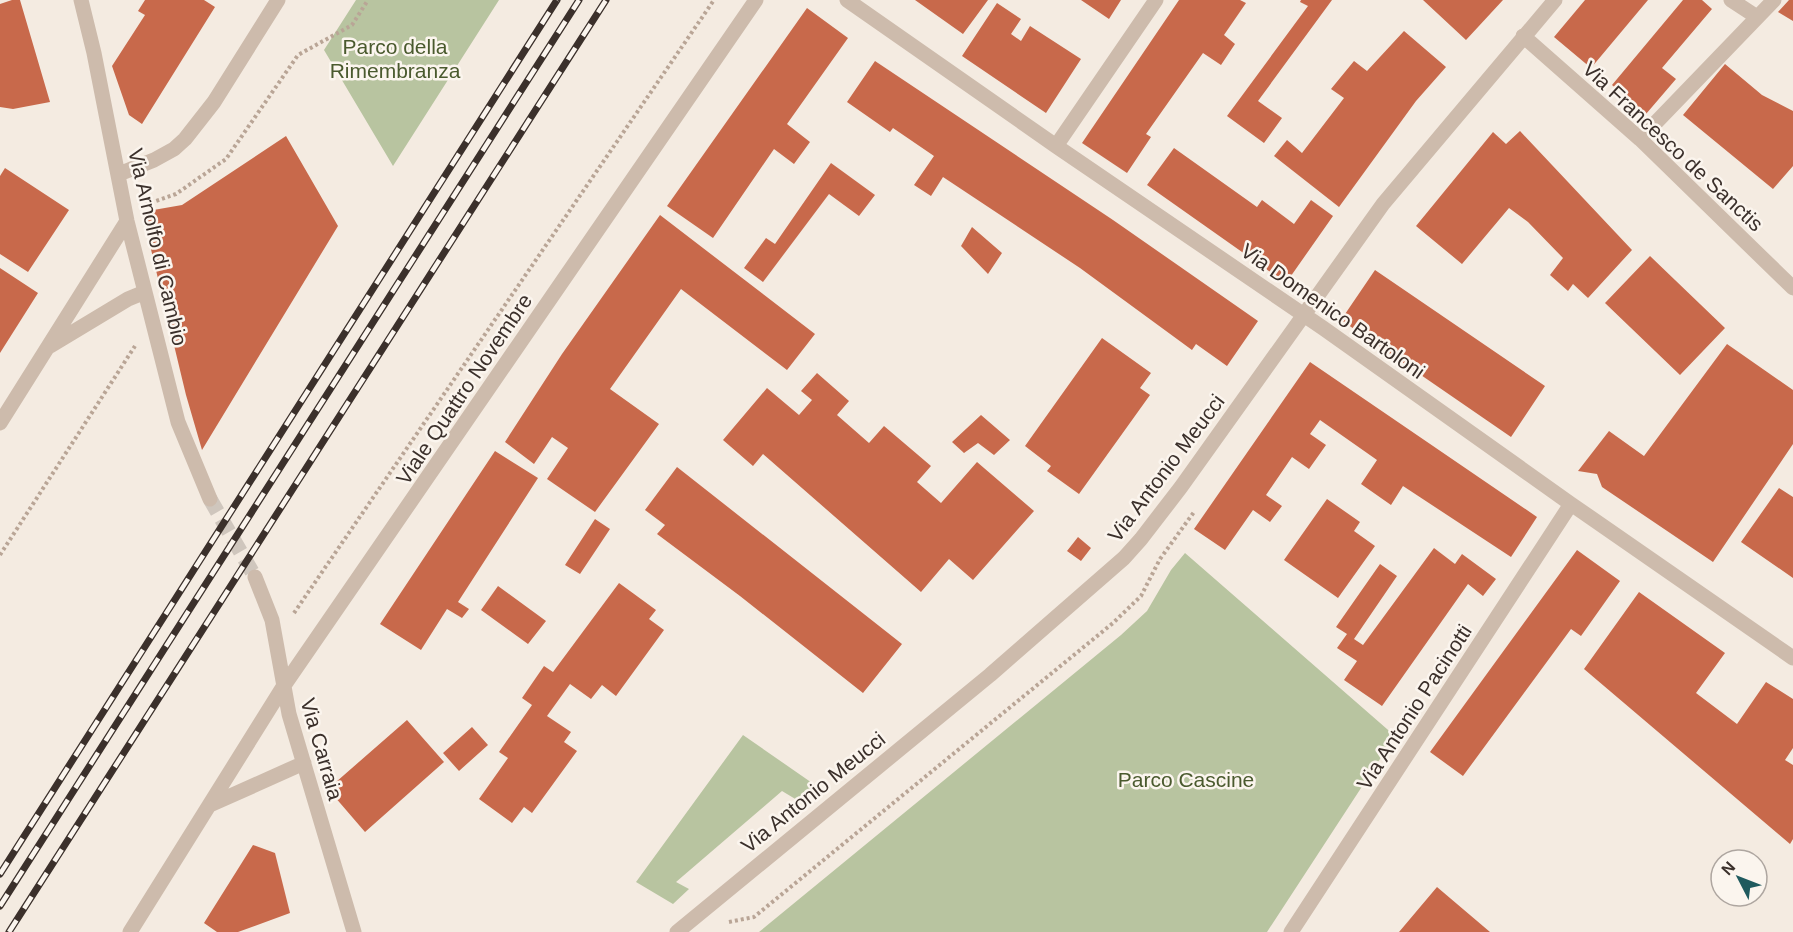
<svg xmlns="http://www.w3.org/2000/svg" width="1793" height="932" viewBox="0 0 1793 932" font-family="Arial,sans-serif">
  <rect width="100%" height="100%" fill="#f4ebe1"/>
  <!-- green -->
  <path fill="#b8c4a0" d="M356 0H499L393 166 324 50Z
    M1185 553 1395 736 1267 932H759L1121 635 1147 611 1171 570Z
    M743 735 815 785 797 800 782 791 676 882 689 889 673 904 636 882Z"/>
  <!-- building -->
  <path fill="#c8694b" d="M12 0H20L50 102 13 109 0 107V4Z
    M145 0H204L215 7 142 124 129 115 112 66 145 15 138 11Z
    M915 0H988L963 34Z
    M1081 0H1121L1109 19Z
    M1179 0H1240L1246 3 1224 35 1235 44 1221 65 1203 53 1146 134 1151 137 1127 173 1082 143Z
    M1301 0H1332L1258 101 1282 118 1264 143 1227 116 1308 6 1300 2Z
    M1423 0H1503L1466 40Z
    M1585 0H1648L1591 68 1554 37Z
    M1683 0H1702L1712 9 1662 68 1676 79 1646 114 1612 85Z
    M1789 0H1793V21L1778 12Z
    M997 3 1021 19 1011 34 1021 41 1030 26 1081 59 1046 113 962 56Z
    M807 8 848 38 787 124 810 142 794 164 774 149 713 238 667 206Z
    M1404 31 1446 67 1416 101 1339 207 1274 156 1287 140 1302 153 1344 98 1331 89 1354 61 1367 71Z
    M875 61 1113 220 1258 321 1227 366 1196 344 1192 350 1080 268 943 177 931 196 914 185 934 156 893 128 890 132 847 102Z
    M1725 64 1762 95 1793 111V166L1773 189 1683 115Z
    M1520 131 1632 250 1588 298 1573 284 1568 291 1550 275 1563 258 1528 222 1509 208 1462 264 1416 226 1493 132 1506 144Z
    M286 136 338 226 202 450 186 395 142 212 182 205Z
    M1174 148 1257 207 1262 200 1294 224 1311 200 1333 216 1286 283 1147 185Z
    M831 163 875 195 859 216 829 194 763 282 744 268 766 238 775 244Z
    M5 168 69 210 28 272 0 254V176Z
    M660 215 815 334 787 370 681 289 610 389 659 424 595 512 547 479 568 448 552 437 534 464 505 442 562 354Z
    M972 227 1002 253 988 274 961 246Z
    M1650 256 1725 328 1680 375 1605 303Z
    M0 268 38 293 0 353Z
    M1375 270 1545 386 1511 437 1341 320Z
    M1102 338 1151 373 1140 388 1150 395 1079 494 1047 471 1051 466 1025 446Z
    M1727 344 1793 390V444L1713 562 1602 487 1597 474 1578 471 1609 431 1644 456Z
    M1310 362 1537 517 1511 557 1403 486 1391 505 1361 484 1377 460 1320 420 1310 434 1326 445 1309 469 1292 457 1266 495 1282 506 1270 522 1253 510 1225 550 1194 529Z
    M817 373 849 401 837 415 869 443 884 426 931 466 917 482 941 503 977 462 1034 511 973 580 949 559 921 592 763 454 753 466 723 440 767 388 799 415 812 400 801 391Z
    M981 415 1010 440 994 455 978 443 964 453 952 442Z
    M495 451 538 478 458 602 469 609 462 618 447 609 421 650 380 624Z
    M677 467 902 644 863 693 740 596 657 534 665 525 645 510Z
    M1779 488 1793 497V578L1741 542Z
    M1327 499 1360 522 1354 531 1375 546 1338 598 1284 560Z
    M595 519 610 529 580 574 565 565Z
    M1078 537 1091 548 1081 561 1067 551Z
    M1434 548 1455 564 1462 554 1496 579 1483 596 1468 584 1382 706 1344 680 1357 661 1337 648 1347 634 1336 627 1380 564 1397 576 1354 639 1363 645Z
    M1577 550 1620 581 1581 636 1571 629 1463 776 1430 752Z
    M619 583 656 610 649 619 664 630 616 696 602 685 591 699 570 684 547 716 571 732 564 742 577 751 532 813 524 807 512 823 479 799 508 758 499 752 532 705 522 698 544 666 553 672Z
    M498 586 546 621 528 644 481 610Z
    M1639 592 1725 653 1696 693 1737 724 1766 682 1793 699V748L1785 760 1793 765V839L1790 844 1584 669Z
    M407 720 444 762 365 832 328 789Z
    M472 727 488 745 459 771 443 753Z
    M253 845 275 853 290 913 238 932H217L204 923Z
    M1437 887 1490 932H1399Z"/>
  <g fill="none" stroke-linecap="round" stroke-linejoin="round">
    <!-- street-tunnel -->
    <path stroke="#cfc6bd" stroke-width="15" stroke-dasharray="15 8" stroke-linecap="butt" d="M210 499 255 577"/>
    <!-- path -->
    <path stroke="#b9a596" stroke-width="4" stroke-dasharray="3 3" stroke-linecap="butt" d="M145 205 176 194 226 159 298 55 352 25 368 0
      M0 555 135 346
      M294 613 714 0
      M729 922 754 917 1113 623 1141 596 1160 559 1194 512"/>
    <!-- street -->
    <path stroke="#cdbbac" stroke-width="15" d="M81 0 94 53 127 221 178 422 210 499
      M847 0 1056 146 1323 328 1571 504 1793 658
      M1731 0 1757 17
      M1523 36 1640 139 1793 288
      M1640 139 1774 0
      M1056 146 1156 0
      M119 174 154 160 174 149 185 139 214 102 278 0
      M50 346 128 299 145 292
      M0 423 127 221
      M255 577 272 620 289 714 354 932
      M210 805 304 763
      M130 932 283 687 756 0
      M677 932 990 675 1124 558 1141 539 1181 487 1383 204 1555 0
      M1291 932 1571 504"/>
    <defs>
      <path id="rail" d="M0 874 557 0
        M0 906 579 0
        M9 932 606 0"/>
    </defs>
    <!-- rail casing -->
    <use href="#rail" stroke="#3b302b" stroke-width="7"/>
    <!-- rail -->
    <use href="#rail" stroke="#fbf5ee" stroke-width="4.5" stroke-dasharray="14" stroke-linecap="butt"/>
  </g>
  <g text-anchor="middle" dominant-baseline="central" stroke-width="5" stroke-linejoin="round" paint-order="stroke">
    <!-- park labels -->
    <g font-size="21" fill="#4a5a2e" stroke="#fbf5ee">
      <text x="395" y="46">Parco della<tspan x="395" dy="24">Rimembranza</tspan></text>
      <text x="1186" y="779">Parco Cascine</text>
    </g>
    <!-- street labels -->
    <g font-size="21" fill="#3b302b" stroke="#fbf5ee">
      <text transform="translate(1673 146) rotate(43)">Via Francesco de Sanctis</text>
      <text transform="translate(158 247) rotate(77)">Via Arnolfo di Cambio</text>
      <text transform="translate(1333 311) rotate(35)">Via Domenico Bartoloni</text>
      <text transform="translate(464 389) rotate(-56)">Viale Quattro Novembre</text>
      <text transform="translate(1166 468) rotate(-53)">Via Antonio Meucci</text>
      <text transform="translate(1414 707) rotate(-57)">Via Antonio Pacinotti</text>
      <text transform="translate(322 749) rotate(74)">Via Carraia</text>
      <text transform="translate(813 792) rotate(-39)">Via Antonio Meucci</text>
    </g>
  </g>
  <!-- north arrow -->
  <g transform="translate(1739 878) rotate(312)"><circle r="28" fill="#fbf5ee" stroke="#aea6a0" stroke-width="1.5"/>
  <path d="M0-4.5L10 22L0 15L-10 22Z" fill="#1f5a5e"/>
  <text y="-9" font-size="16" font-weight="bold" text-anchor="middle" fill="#3b302b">N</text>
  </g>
</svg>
